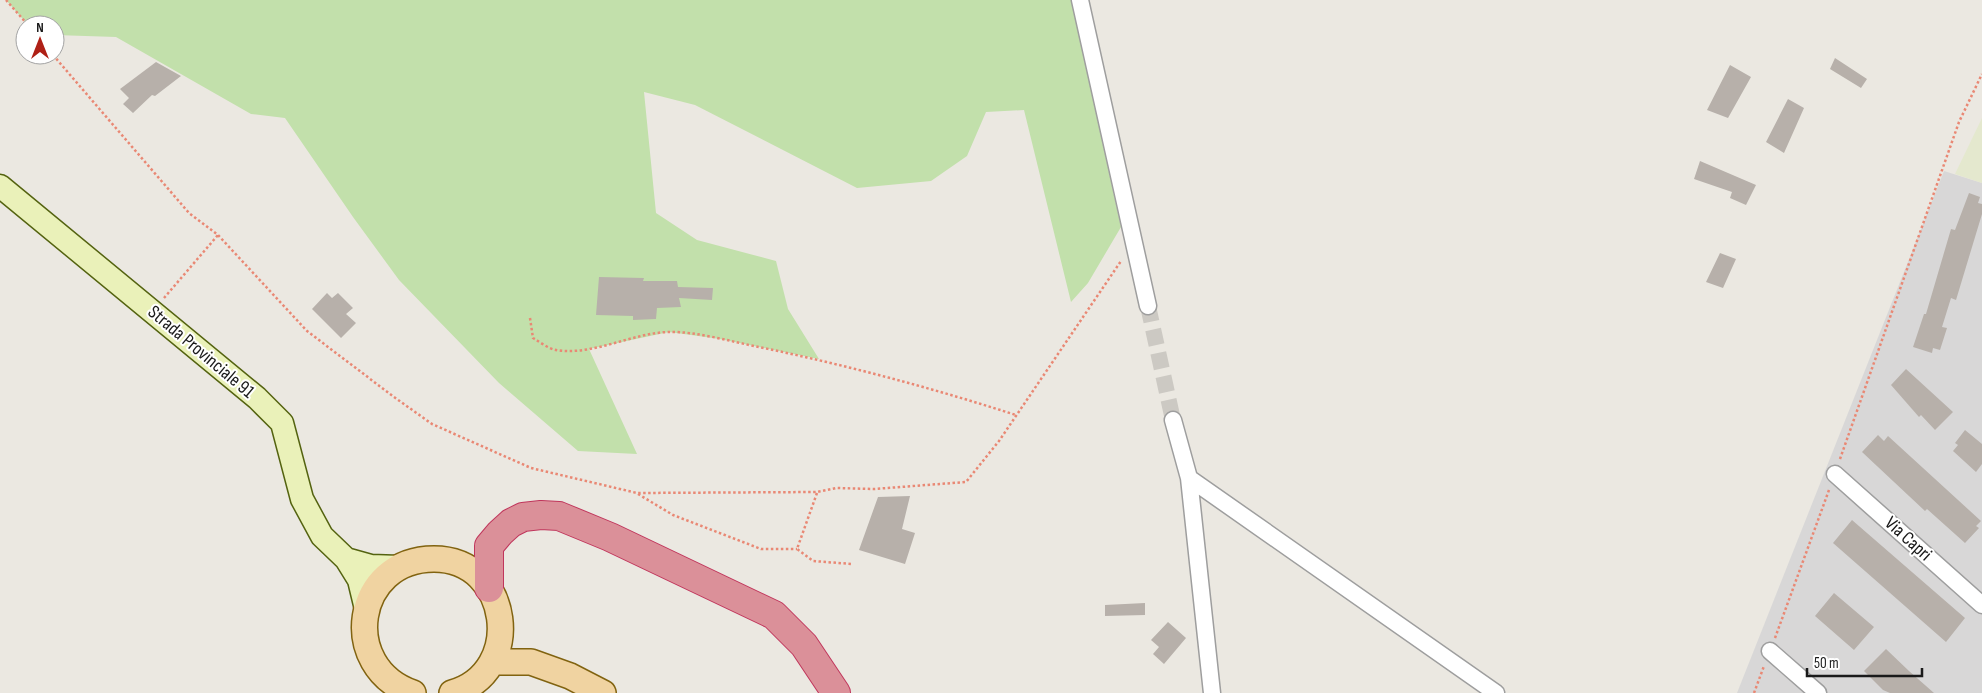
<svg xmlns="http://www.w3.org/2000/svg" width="1982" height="693" viewBox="0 0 1982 693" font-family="'Sofia Sans Condensed',sans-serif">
  <rect width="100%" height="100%" fill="#ebe8e1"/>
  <!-- residential -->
  <path fill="#d8d7d7" d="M1944 171 1982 183V693H1737Z"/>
  <!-- farmland -->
  <path fill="#e4e8ce" d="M1982 118V183L1955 174Z"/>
  <!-- grass -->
  <path fill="#c2e0ab" d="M6 0H1071L1121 227 1088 283 1071 302 1024 110 986 112 967 156 931 181 857 188 695 105 644 92 656 213 697 240 776 261 788 309 819 359 720 339 669 332 589 349 637 454 578 451 499 383 399 280 353 217 285 118 251 114 116 37 55 35V25H28Z"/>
  <!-- building -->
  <path fill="#b7b0aa" d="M1835 58 1867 79 1861 88 1830 69Z
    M156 62 181 76 155 96 152 95 133 113 123 104 129 98 120 89Z
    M1730 65 1751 77 1728 118 1707 110Z
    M1788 99 1804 108 1784 153 1766 142Z
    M1700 161 1756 185 1746 205 1730 198 1732 192 1694 179Z
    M1969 193 1980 197 1978 203 1982 204V214L1956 300 1951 298 1942 327 1947 328 1940 350 1933 348 1932 353 1913 347 1924 314H1926L1951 229 1955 230Z
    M1720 253 1736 259 1723 288 1706 282Z
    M599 277 644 278 643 281H677L678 287 713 288 712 300 679 298 681 307 657 308 656 319 633 320V316L596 315Z
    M327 293 332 298 338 293 353 308 346 314 356 323 341 338 312 309Z
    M1906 369 1953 412 1935 430 1921 415 1919 417 1891 385Z
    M1965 430 1982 444V464L1976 472 1953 451 1958 445 1955 443Z
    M1878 435 1884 441 1888 436 1981 521 1976 526 1979 528 1965 543 1927 509 1925 511 1862 452Z
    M910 496 902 529 915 533 905 564 859 550 878 497Z
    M1852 520 1965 618 1946 642 1833 543Z
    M1834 593 1874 627 1854 650 1815 616Z
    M1145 603V615L1105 616V605Z
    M1168 622 1186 638 1164 664 1153 654 1159 647 1151 640Z
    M1886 649 1909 671 1934 693H1890L1883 690 1864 671Z"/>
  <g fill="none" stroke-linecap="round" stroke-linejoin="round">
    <!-- street-tunnel -->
    <path stroke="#ccc9c3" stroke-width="16" stroke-dasharray="16 8" stroke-linecap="butt" d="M1148 306 1173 420"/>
    <defs>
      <path id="street" d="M1080 0 1148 306
        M1173 420 1189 478 1212 693
        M1835 474 1982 605
        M1189 478 1496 693
        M1770 651 1818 693"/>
      <path id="secondary" d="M0 186 257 398 282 423 302 499 322 536 346 559 359 580 366 609
        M346 559 371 566 400 567"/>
      <path id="primary" d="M493 662H531L570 676 603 693
        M413 693C338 667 354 559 434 559 511 559 526 672 452 693"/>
      <path id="highway" d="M489 588V546L500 533 511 523 523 517 541 515 559 516 610 537 774 615 804 645 836 693"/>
    </defs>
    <!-- street casing -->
    <use href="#street" stroke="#9e9e9e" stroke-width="19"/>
    <!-- secondary casing -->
    <use href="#secondary" stroke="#546310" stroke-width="25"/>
    <!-- primary casing -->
    <use href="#primary" stroke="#816310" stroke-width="28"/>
    <!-- highway casing -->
    <use href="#highway" stroke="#c0365c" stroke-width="30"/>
    <!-- path -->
    <path stroke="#e98874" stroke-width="2.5" stroke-dasharray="2.5 2.5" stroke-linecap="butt" d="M6 0 28 25
      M53 55 189 213 218 235 307 331 394 397 432 424 531 468 637 493 817 492 836 488 874 489 966 482 999 441 1121 261
      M164 298 218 235
      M530 318 533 338C540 342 549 349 556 350 594 356 631 333 669 332 695 331 733 342 759 347 846 365 932 388 1016 415
      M1840 459 1959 122 1982 74
      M817 493 797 549 813 561 852 564
      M638 494 673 515 761 549H797
      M1775 638 1829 490
      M1754 693 1764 666"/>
    <!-- street -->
    <use href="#street" stroke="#fff" stroke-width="16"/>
    <!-- secondary -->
    <use href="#secondary" stroke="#eaf1b9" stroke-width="22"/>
    <!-- primary -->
    <use href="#primary" stroke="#f0d3a1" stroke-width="25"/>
    <!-- highway -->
    <use href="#highway" stroke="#db9099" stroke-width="28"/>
  </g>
  <g text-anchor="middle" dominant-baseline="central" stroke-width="4" stroke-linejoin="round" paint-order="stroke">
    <!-- street labels -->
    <g font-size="19" fill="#1a1a1a" stroke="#fff">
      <text transform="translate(201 352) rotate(40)">Strada Provinciale 91</text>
      <text transform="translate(1908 539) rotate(42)">Via Capri</text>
    </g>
  </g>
  <!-- north arrow -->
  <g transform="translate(40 40)"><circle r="24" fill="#ffffff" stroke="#a3a3a3"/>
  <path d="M0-4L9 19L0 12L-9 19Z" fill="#af2016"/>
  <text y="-8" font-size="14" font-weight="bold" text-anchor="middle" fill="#1a1a1a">N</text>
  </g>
  <!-- scale -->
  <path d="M1807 668v8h115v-8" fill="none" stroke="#1a1a1a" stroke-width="2.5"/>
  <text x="1814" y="668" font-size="15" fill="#1a1a1a" stroke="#ffffff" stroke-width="4" paint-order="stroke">50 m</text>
</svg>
